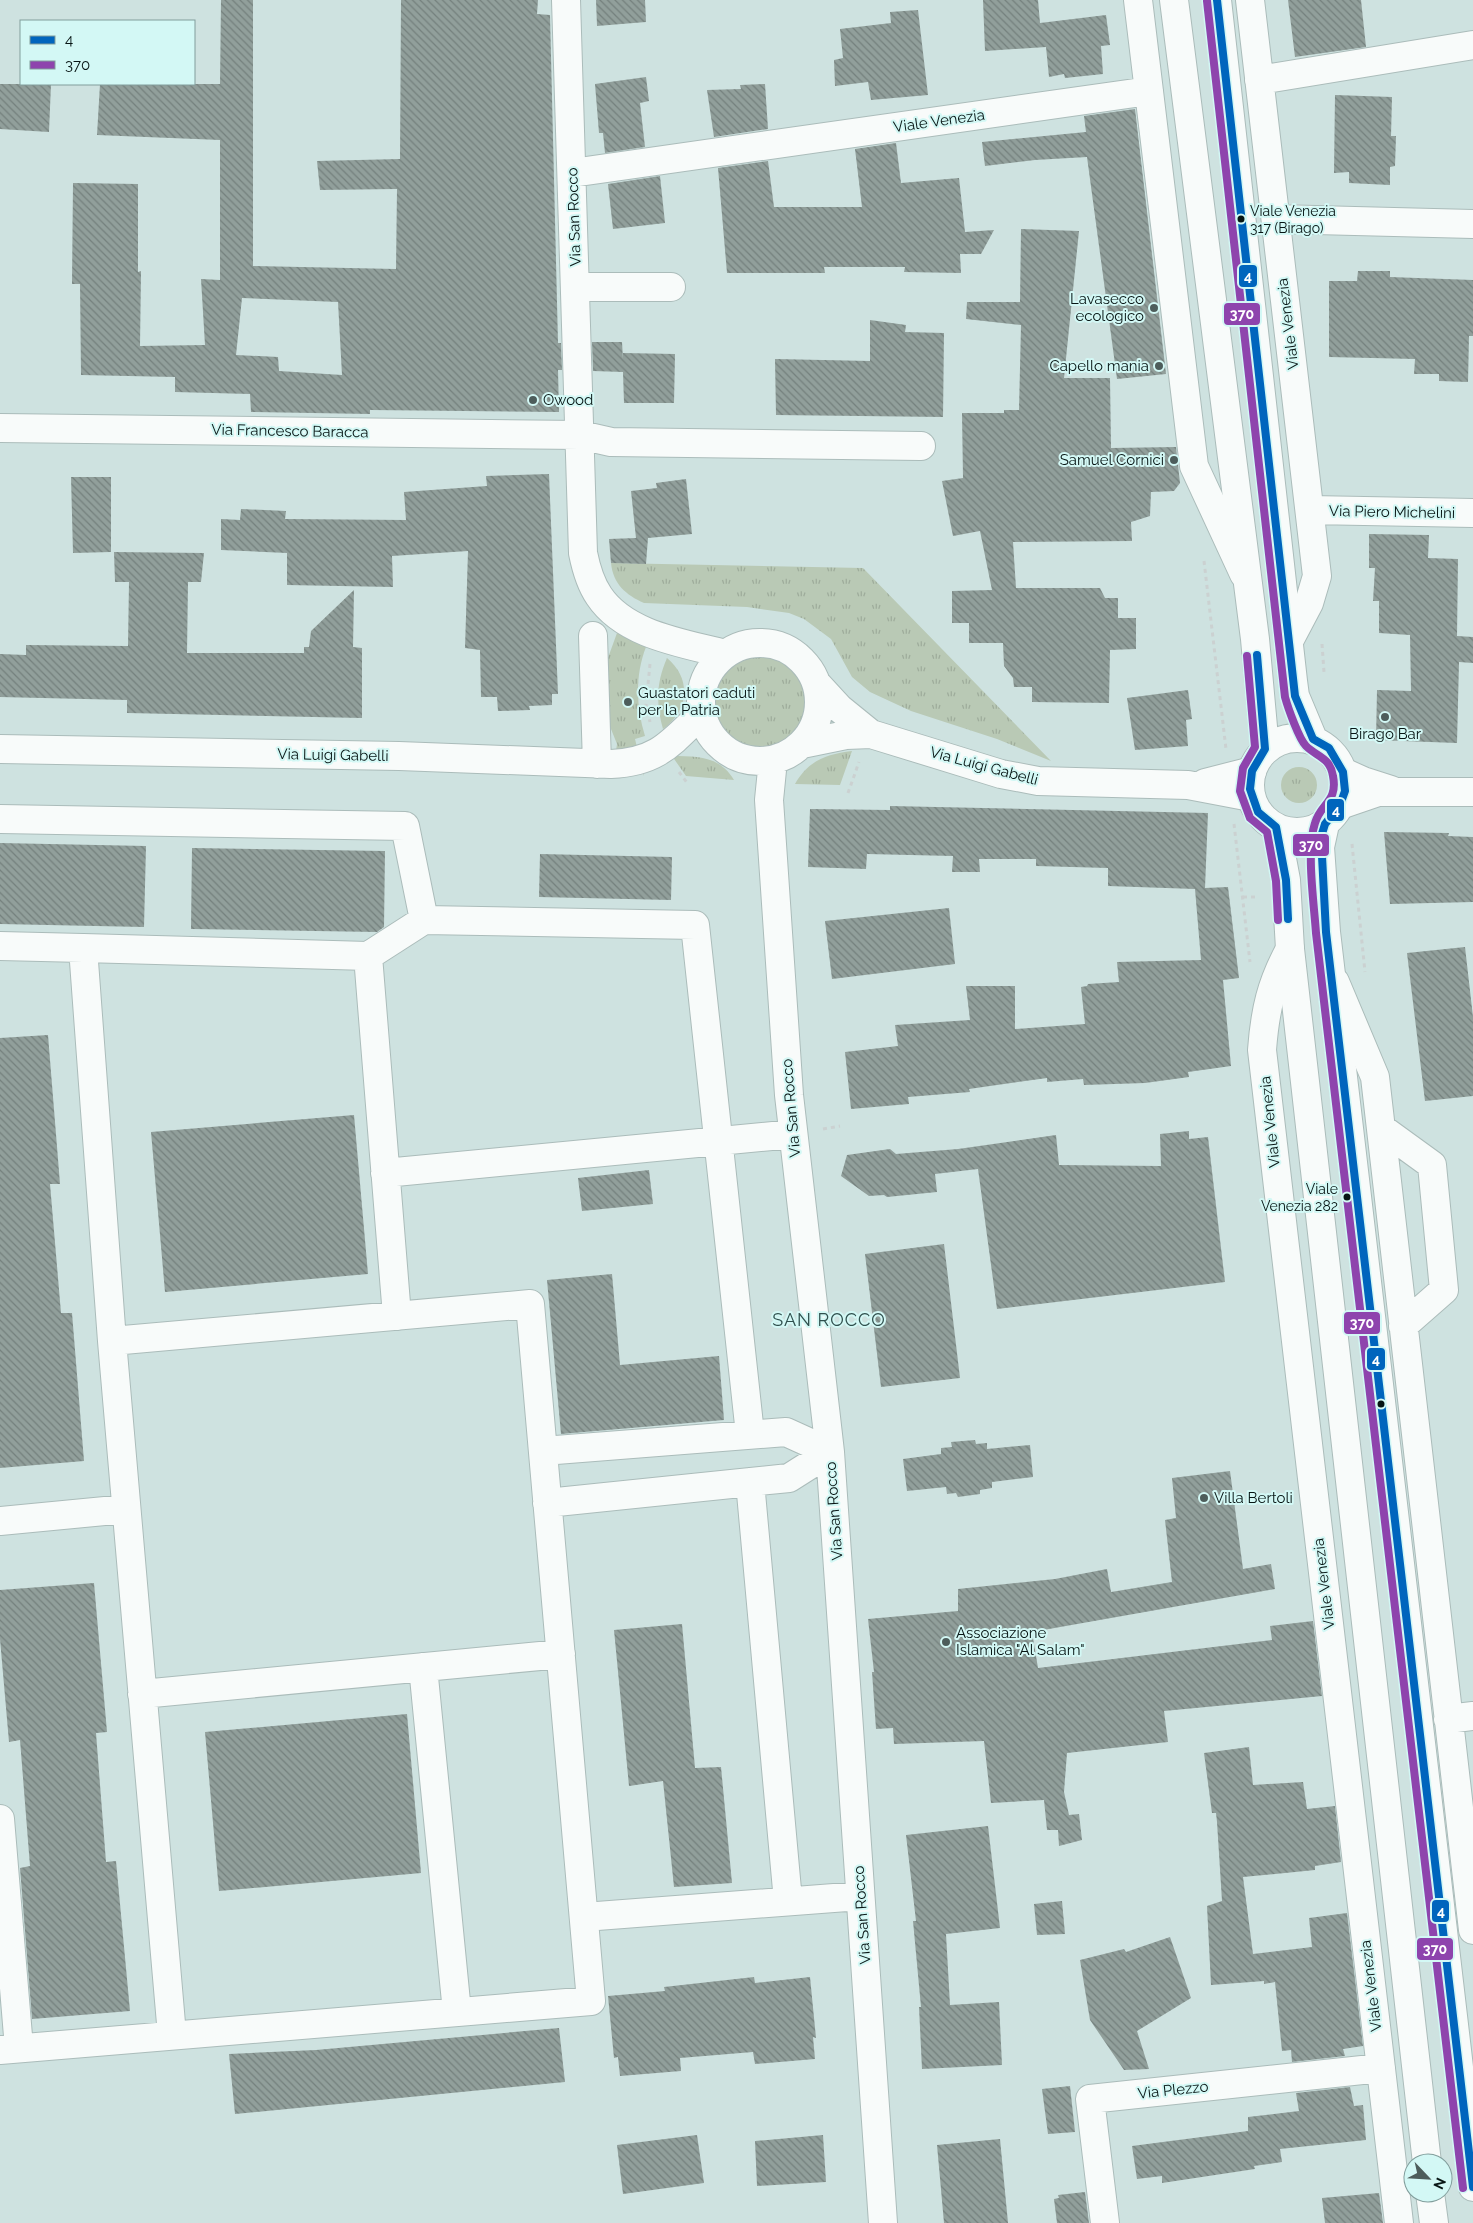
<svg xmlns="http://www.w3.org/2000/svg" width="1473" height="2223" viewBox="0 0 1473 2223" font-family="Raleway,sans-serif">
  <defs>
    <pattern id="grass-tufts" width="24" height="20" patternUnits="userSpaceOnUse" patternTransform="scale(1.25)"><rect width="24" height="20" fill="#b9c9b5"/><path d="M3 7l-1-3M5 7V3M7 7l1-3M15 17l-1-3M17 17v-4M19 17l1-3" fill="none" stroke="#9eac9b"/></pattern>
    <pattern id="building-back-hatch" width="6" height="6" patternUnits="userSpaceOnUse" patternTransform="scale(1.25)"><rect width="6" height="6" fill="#919f9b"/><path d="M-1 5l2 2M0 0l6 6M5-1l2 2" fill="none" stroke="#74807d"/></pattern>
  </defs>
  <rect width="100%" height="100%" fill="#cee2e0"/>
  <!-- grass -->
  <path fill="url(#grass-tufts)" d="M611 563 863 568 1051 761 997 739 911 711 870 692 852 677 831 639 804 619 789 613 747 607 644 603C626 595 613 584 611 563Z
    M617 633 646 647C635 675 636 707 645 736L635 739 644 776 639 767 613 772 617 744 609 724 605 666Z
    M709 702a51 51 0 1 1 102 0a51 51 0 1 1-102 0Z
    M667 658C692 679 689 710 663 729 656 704 656 683 667 658Z
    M852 751 840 785 795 784C808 761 826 754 852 751Z
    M672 756C697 756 720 756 734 780L686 776Z
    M1281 785a18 18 0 1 1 36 0a18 18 0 1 1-36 0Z"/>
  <!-- building -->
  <path fill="url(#building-back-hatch)" fill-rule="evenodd" d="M221 0H253V266L396 269 397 189 320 190 317 161 400 159 401 0H538L537 14 550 15 558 343H561L562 370H558L559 412 370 410V414L251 412 250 394 175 392V377L81 375 80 284H72L73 183 138 184V272L141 271 140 346 205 345 201 279 220 280V140L97 135 100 84H220ZM242 298 338 302 342 375 279 371 278 357 236 355Z
    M596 0H645L646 22 597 26Z
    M983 0H1038L1040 23 1106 15 1110 45 1101 46 1103 74 1065 78 1064 74 1049 77 1046 47 985 51Z
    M1288 0H1361L1366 47 1295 57Z
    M918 10 928 95 871 100 868 82 835 86 834 60 843 58 840 29 891 23 890 12Z
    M646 77 649 101 640 103 645 147 605 153 603 133H599L595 84Z
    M0 84H51L49 132 0 129Z
    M765 84 768 129 714 137 707 90 741 89 740 85Z
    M1335 95 1392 97 1391 136H1396L1395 166 1390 167V185L1349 183V172L1334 173Z
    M1135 109 1166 374 1117 379 1087 157 1035 160 985 166 982 142 1086 132 1084 116Z
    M896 143 901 183 959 178 965 232 994 230 981 254H960L961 273 904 272 905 267H824L825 273H727L718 168 768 161 774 207H862L855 149Z
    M660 176 665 223 613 229 608 184Z
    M1021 229 1079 231 1064 378H1110L1111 448 1176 447 1180 483 1174 491 1151 492 1150 516 1131 522 1132 541 1013 542 1016 588H1100L1105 598H1118V618H1136V649L1110 650 1109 703 1032 702V687H1014L1013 678 1004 666 1003 643H969V623H952V591L992 590 980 531 953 536 942 481 963 478 962 413H1004V410H1019L1021 325 966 319 967 302H1020Z
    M1358 271H1390V277L1473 280V336H1469L1468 382 1439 381V374H1414L1415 359 1329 357V281H1357Z
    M870 320 906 325 905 332 944 333 943 417 776 415 775 359 870 361Z
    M592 342H622L623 359V353L675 354 674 403H624L623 372 593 371Z
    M549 474 558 694H552V705L529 706 530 710 498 711 497 697H481L480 650 465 648 468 551 392 556 393 587 287 585V553L221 550V519L240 520 241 509 286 511 285 519 406 520 404 492 487 486 486 476Z
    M71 477H111V552L73 553Z
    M686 479 692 534 648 538 646 564 611 563 609 539 636 538 631 491 657 488 656 483Z
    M1369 534 1429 535 1428 558 1458 559 1457 636 1473 637V663L1459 662 1457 743 1376 740 1377 690 1411 691 1410 635 1379 633V601H1373L1375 568H1369Z
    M114 552 204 553 201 582H188L187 653H304V647H309L311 631 354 590 353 647 362 648V718L127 713V700L0 697V654L26 655V645L128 646 129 582H115Z
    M1188 690 1192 719 1186 720 1188 746 1135 750 1127 698Z
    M890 806 1208 813 1205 888 1228 887 1239 978 1223 980 1231 1066 1188 1072 1189 1077 1145 1083 1084 1085 1083 1079 1047 1082V1078L969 1089 970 1092 908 1097 909 1104 851 1109 845 1052 898 1046 895 1025 970 1020 966 986H1015V1029L1085 1024 1081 987 1087 986 1088 984 1119 982 1117 962 1201 960 1195 889 1108 886V868L1036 866V859H979L980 872H952L953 856 867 854 866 869 808 867 810 809 890 810Z
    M1384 832 1449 833 1448 836 1473 837V902L1390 904Z
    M0 843 146 846 144 927 0 924Z
    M192 848 385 851 384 927 377 932 191 929Z
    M540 854 672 857 671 900 539 897Z
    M949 908 955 964 832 979 825 921Z
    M1465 947 1473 1017V1096L1425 1101 1407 953Z
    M48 1035 60 1184H50L61 1313H72L84 1461 0 1468V1038Z
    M354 1115 368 1274 165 1292 151 1132Z
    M1189 1131V1139L1208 1137 1225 1282 997 1309 978 1169 935 1174 937 1192 887 1197 884 1195 869 1196 841 1176 847 1155 890 1149 896 1154 958 1149 1056 1135 1059 1165 1161 1166 1160 1134Z
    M649 1170 653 1204 582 1211 578 1178Z
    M944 1244 960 1378 881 1387 865 1254Z
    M612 1274 620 1365 719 1356 724 1420 561 1434 547 1280Z
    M975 1440 976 1444 987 1443V1449L1030 1445 1033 1477 992 1482V1488L980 1490V1494L958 1497 956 1493 947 1494 946 1487 907 1491 903 1459 941 1454V1448L952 1447 951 1442Z
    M1230 1471 1243 1569 1271 1564 1275 1589 1032 1632 1038 1668 1272 1640 1270 1626 1313 1621 1322 1696 1164 1711 1168 1742 1067 1753 1064 1792 1069 1815 1079 1814 1082 1840 1059 1846 1058 1830H1047L1044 1800 991 1803 984 1741 894 1744 893 1728 876 1729 872 1672H874L868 1619 958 1611V1589L1055 1579 1107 1569 1111 1592 1172 1582 1165 1520 1176 1518 1172 1478Z
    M94 1583 107 1732 96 1733 106 1862 116 1861 130 2011 32 2019 20 1868 30 1866 20 1740 9 1742 0 1639V1590Z
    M682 1624 695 1768 721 1767 732 1883 674 1887 663 1781 629 1786 614 1630Z
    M407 1714 421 1873 219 1891 205 1732Z
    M1249 1747 1253 1785 1303 1782 1307 1809 1335 1806 1341 1862 1315 1866V1870L1243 1877 1253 1954 1312 1947 1309 1918 1347 1913 1363 2046 1343 2049 1345 2056 1292 2062 1291 2050 1282 2051 1275 1982 1264 1984V1981L1211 1985 1207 1906 1222 1901 1217 1822 1216 1813H1212L1204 1753Z
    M988 1826 1000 1928 946 1934 950 2005 999 2002 1002 2065 922 2069 919 2007H921L913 1921H916L906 1835Z
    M1062 1901 1065 1934 1037 1935 1034 1904Z
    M1170 1937 1191 1998 1137 2031 1149 2069 1124 2070 1090 2020 1080 1960 1124 1949 1126 1952Z
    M754 1977 755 1983 810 1977 816 2038 813 2037 815 2059 755 2064 753 2052 680 2058 681 2071 620 2076 618 2057 614 2058 608 1996 665 1991 664 1987Z
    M559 2028 565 2082 235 2114 229 2054 316 2050Z
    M1070 2086 1075 2132 1048 2134 1042 2089Z
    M1350 2087 1354 2106 1363 2105 1366 2140 1280 2149 1282 2162 1254 2166 1255 2169 1162 2183V2176L1137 2179 1132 2146 1248 2131V2117L1299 2111 1296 2093Z
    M697 2135 704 2183 623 2194 617 2145Z
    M823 2135 826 2182 757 2186 755 2141Z
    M1000 2139 1008 2223H944L937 2145Z
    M1085 2192 1089 2223H1057L1054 2199 1059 2198 1058 2195Z
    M1379 2193 1383 2223H1325L1322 2198Z"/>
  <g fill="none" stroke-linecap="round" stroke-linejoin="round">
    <defs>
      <path id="minor" d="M566 0 583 553C586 568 590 583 599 596 625 635 683 643 725 654
        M1138 0 1194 466 1244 574
        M1250 0 1317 576 1309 603 1289 641
        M1259 80 1473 45
        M572 173 1149 91
        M1276 219 1473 224
        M576 287H671
        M0 428 580 435 611 442 921 446
        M1310 510 1473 513
        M593 636 597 764
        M701 702a59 59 0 1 1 118 0a59 59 0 1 1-118 0Z
        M816 683 839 708 871 734
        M802 744 846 735 871 734 1001 774 1038 781 1188 785 1251 797
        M0 749 399 756 611 764C657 762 670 744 701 714
        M773 760 769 800 789 1095 830 1452 883 2223
        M1343 772 1363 781 1391 790
        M1205 783 1252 771
        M1340 805 1378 792H1473
        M0 819 405 826 424 920
        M0 946 83 948 112 1341 530 1304 591 2001 0 2050
        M83 948 368 956 397 1316
        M1290 949C1271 984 1265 1010 1262 1050L1399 2223
        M368 956 424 920 695 925 750 1434
        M1335 982 1375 1077 1473 1930
        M1381 1128 1432 1165 1444 1290 1403 1326
        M385 1173 793 1134
        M112 1341 172 2035
        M543 1451 786 1432 830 1452
        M750 1482 788 1901
        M547 1503 789 1478 830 1452
        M0 1521 126 1509
        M423 1667 457 2012
        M142 1694 561 1654
        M1448 1719 1473 1716
        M0 1819 19 2048
        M584 1917 860 1896
        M1105 2223 1090 2099 1381 2068"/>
      <path id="major" d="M1174 0 1255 639 1265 749
        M1217 0 1293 681 1295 696 1313 739
        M1250 785a47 47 0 1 1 94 0a47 47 0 1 1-94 0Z
        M1325 824 1320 847 1326 932 1473 2187
        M1276 827 1286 880 1290 949 1427 2163
        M1430 2193 1434 2223"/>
    </defs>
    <!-- minor casing -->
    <use href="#minor" stroke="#abbcba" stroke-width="30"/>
    <!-- major casing -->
    <use href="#major" stroke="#abbcba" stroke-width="30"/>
    <!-- path -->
    <path stroke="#cbd1d1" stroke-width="3" stroke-dasharray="4 4" stroke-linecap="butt" d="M1204 561 1226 749
      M1322 644 1324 672
      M650 664 646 705 650 722
      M679 772 688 784
      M848 793 859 762
      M1234 824 1250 962
      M1352 844 1365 972
      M1243 897H1259
      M823 1129 840 1126"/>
    <!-- minor -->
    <use href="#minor" stroke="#f8fbfa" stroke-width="28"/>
    <!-- major -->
    <use href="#major" stroke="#f8fbfa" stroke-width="28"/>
    <defs>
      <path id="bus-1" d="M1217 0 1295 696 1313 739 1329 748 1343 772 1345 791 1340 805 1325 824 1321 837 1326 932 1473 2187
        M1257 655 1265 749 1252 771 1250 789 1258 812 1276 827 1286 880 1288 919"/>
      <path id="bus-2" d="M1207 1 1285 697C1288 708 1299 739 1306 746 1317 757 1330 757 1333 776 1338 802 1321 803 1315 823 1306 850 1314 903 1316 933L1463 2188
        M1247 656 1255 747 1243 768 1240 791 1250 818 1267 832 1276 881 1278 920"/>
    </defs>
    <!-- bus-1 casing -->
    <use href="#bus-1" stroke="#d3f8f5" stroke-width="11"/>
    <!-- bus-2 casing -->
    <use href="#bus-2" stroke="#d3f8f5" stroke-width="11"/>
    <!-- bus-1 -->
    <use href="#bus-1" stroke="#0065bd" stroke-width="8"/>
    <!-- bus-2 -->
    <use href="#bus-2" stroke="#8e44ad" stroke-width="8"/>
  </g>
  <!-- markers -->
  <g fill="#071514" stroke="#d3f8f5" stroke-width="2">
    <circle cx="1241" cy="219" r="4.5"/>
    <circle cx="1347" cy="1197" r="4.5"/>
    <circle cx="1381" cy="1404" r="4.5"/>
  </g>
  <g fill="#4d5d5b" stroke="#d3f8f5" stroke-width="2">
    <circle cx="1154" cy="308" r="5"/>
    <circle cx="1159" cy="366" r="5"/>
    <circle cx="533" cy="400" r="5"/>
    <circle cx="1174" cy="460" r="5"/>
    <circle cx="628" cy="702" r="5"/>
    <circle cx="1385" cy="717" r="5"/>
    <circle cx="1204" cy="1498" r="5"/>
    <circle cx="946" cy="1642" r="5"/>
  </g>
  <g text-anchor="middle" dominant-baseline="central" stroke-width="4" stroke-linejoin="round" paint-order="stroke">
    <!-- bus labels -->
    <g font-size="14" fill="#071514" stroke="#d3f8f5" text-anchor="start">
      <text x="1250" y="211">Viale Venezia<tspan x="1250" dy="17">317 (Birago)</tspan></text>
      <text x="1338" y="1189" text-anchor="end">Viale<tspan x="1338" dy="17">Venezia 282</tspan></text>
    </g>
    <!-- street labels -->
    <g font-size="15" fill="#071514" stroke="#d3f8f5">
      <text transform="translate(939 121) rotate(-8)">Viale Venezia</text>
      <text transform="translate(574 217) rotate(-92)">Via San Rocco</text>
      <text transform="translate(1288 324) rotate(-97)">Viale Venezia</text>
      <text transform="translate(290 431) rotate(1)">Via Francesco Baracca</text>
      <text transform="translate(1392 512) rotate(1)">Via Piero Michelini</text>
      <text transform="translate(333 755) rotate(1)">Via Luigi Gabelli</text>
      <text transform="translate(984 766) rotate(15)">Via Luigi Gabelli</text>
      <text transform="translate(791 1108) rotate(-95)">Via San Rocco</text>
      <text transform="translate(1270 1122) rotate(-96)">Viale Venezia</text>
      <text transform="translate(834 1511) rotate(-94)">Via San Rocco</text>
      <text transform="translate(1324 1584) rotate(-97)">Viale Venezia</text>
      <text transform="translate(862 1915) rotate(-94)">Via San Rocco</text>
      <text transform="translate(1371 1986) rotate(-97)">Viale Venezia</text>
      <text transform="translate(1173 2090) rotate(-6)">Via Plezzo</text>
    </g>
    <!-- poi labels -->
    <g font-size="15" fill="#071514" stroke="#d3f8f5" text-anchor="start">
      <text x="1144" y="299" text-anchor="end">Lavasecco<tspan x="1144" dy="17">ecologico</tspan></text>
      <text x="1149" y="366" text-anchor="end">Capello mania</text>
      <text x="543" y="400">Owood</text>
      <text x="1164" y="460" text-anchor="end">Samuel Cornici</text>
      <text x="638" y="693">Guastatori caduti<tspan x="638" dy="17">per la Patria</tspan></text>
      <text x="1385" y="734" text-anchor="middle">Birago Bar</text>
      <text x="1214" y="1498">Villa Bertoli</text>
      <text x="956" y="1633">Associazione<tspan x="956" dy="17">Islamica "Al Salam"</tspan></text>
    </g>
    <!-- quarter labels -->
    <g font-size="18" letter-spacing="1" fill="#30504e" stroke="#d3f8f5">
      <text x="829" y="1319">SAN ROCCO</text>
    </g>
  </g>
  <g stroke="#d3f8f5" stroke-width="2">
    <rect x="1238" y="264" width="20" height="24" rx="5" fill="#0065bd"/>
    <rect x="1223" y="302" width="38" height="24" rx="5" fill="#8e44ad"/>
    <rect x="1326" y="798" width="19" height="24" rx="5" fill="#0065bd"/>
    <rect x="1292" y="833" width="38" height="24" rx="5" fill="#8e44ad"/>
    <rect x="1343" y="1311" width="38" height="24" rx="5" fill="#8e44ad"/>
    <rect x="1366" y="1347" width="20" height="24" rx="5" fill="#0065bd"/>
    <rect x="1431" y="1899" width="19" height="24" rx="5" fill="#0065bd"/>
    <rect x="1416" y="1937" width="38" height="24" rx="5" fill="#8e44ad"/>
  </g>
  <g font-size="14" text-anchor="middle" font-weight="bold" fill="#fff">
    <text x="1248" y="281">4</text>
    <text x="1242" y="319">370</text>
    <text x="1336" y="815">4</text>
    <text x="1311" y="850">370</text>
    <text x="1362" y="1328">370</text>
    <text x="1376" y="1364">4</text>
    <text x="1441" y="1916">4</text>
    <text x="1435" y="1954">370</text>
  </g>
  <!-- legend -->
  <rect x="20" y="20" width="175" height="65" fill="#d3f8f5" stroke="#819d9b"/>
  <rect x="30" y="36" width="25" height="8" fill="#0065bd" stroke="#819d9b"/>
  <text x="65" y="45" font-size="15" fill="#071514">4</text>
  <rect x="30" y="61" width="25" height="8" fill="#8e44ad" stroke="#819d9b"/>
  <text x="65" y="70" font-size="15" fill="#071514">370</text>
  <!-- north arrow -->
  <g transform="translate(1428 2178) rotate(115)"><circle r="24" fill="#d3f8f5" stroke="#819d9b"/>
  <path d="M0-4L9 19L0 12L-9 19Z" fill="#4d5d5b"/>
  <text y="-8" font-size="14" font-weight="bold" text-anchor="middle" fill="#071514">N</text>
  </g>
</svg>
